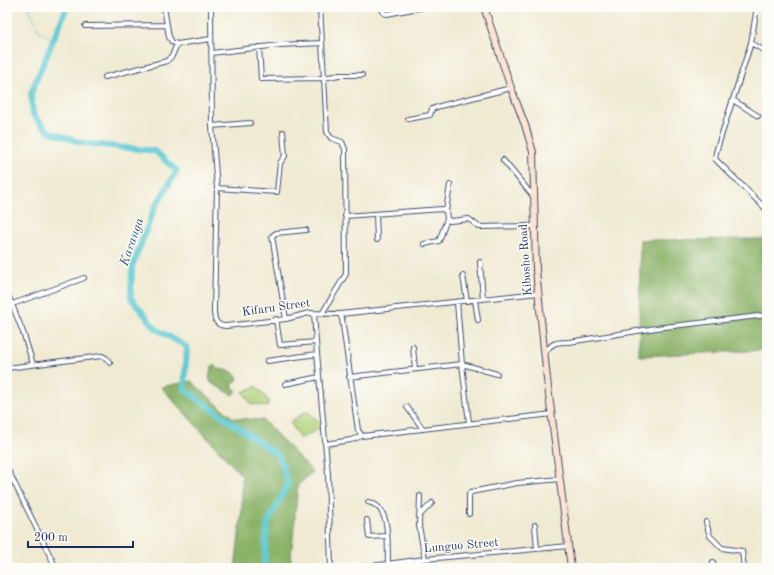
<svg xmlns="http://www.w3.org/2000/svg" width="774" height="575" viewBox="0 0 774 575" font-family="'Old Standard TT',serif">
  <rect width="100%" height="100%" fill="#fdfcf7"/>
  <filter id="ink" filterUnits="userSpaceOnUse"><feTurbulence type="fractalNoise" baseFrequency=".025" numOctaves="2"/><feDisplacementMap in="SourceGraphic" scale="8" xChannelSelector="R" yChannelSelector="G"/><feConvolveMatrix kernelMatrix="1 2 1 2 8 2 1 2 1" color-interpolation-filters="sRGB"/></filter>
  <filter id="wash" filterUnits="userSpaceOnUse"><feTurbulence type="fractalNoise" baseFrequency=".012" numOctaves="4" result="noise"/><feDisplacementMap in="SourceGraphic" scale="16" xChannelSelector="R" yChannelSelector="G"/><feGaussianBlur stdDeviation="0.9" result="paint"/><feColorMatrix in="noise" values="0 0 0 0 0 0 0 0 0 0 0 0 0 0 0 0 0 1.4 0 .05"/><feComposite in="paint" operator="in"/></filter>
  <g filter="url(#wash)">
    <rect width="100%" height="100%" fill="#f0ead2"/>
    <!-- green -->
    <path fill="#aed078" stroke="#64806b" d="M256 386 269 401 267 407 256 404 252 405 243 392Z
      M307 411 324 426 300 439 290 422Z"/>
    <!-- forest -->
    <path fill="#8ab268" stroke="#527063" d="M767 239V350L639 356 640 240Z
      M212 366H216L217 369C227 370 232 368 238 379L232 386 237 391 233 395 211 383 209 378Z
      M191 381 233 418 263 420 313 472 298 485 290 568H235L242 510V476L161 387Z"/>
    <g fill="none" stroke-linecap="round" stroke-linejoin="round">
      <!-- stream -->
      <path stroke="#5ecad4" stroke-width="1" d="M29 7 38 30 54 40"/>
      <!-- river -->
      <path stroke="#5ecad4" stroke-width="6" d="M67 7 31 93 33 115 48 131 82 143 155 151 177 171 155 207 132 267 131 298 156 329 187 347 184 389 279 456 288 484 267 525 264 568"/>
    </g>
  </g>
  <g filter="url(#ink)">
    <g fill="none" stroke-linecap="round" stroke-linejoin="round">
      <defs>
        <path id="street" d="M164 7 169 37 172 42 177 44 211 39
          M211 7 212 126 217 188 214 309C214 318 215 326 226 326L286 319 309 313 340 314 342 319 358 430 362 436 552 414
          M320 7 327 132 331 138 342 142 345 149 346 274 323 312
          M381 7 384 13 387 14 423 7
          M757 7 751 43 716 152 715 159 767 210
          M85 26 166 25
          M751 43 767 52
          M259 47 261 79 324 78 339 75H362
          M211 53 280 45 322 43
          M105 77 167 61 172 56 177 44
          M733 100 758 116
          M408 119 430 115 432 109 440 106 511 88
          M212 126 250 123
          M503 160 533 196
          M217 188 277 192 280 163 285 156 283 132
          M446 211 450 185
          M376 214 377 240
          M345 216 442 209 446 211 447 219 450 221 469 219 479 227 534 226
          M424 244 439 241 447 219
          M480 262 483 299
          M463 276 467 301
          M7 292 23 332 33 364
          M475 300 478 320
          M457 302 462 364 469 423
          M7 306 84 278
          M314 313 316 342
          M340 314 538 293
          M276 319 280 345 316 342 328 474 331 568
          M286 319 272 236 276 233 306 230
          M413 347 415 369
          M545 353C552 342 557 342 569 342L656 328 767 315
          M267 361 317 354
          M7 368 102 356 106 358 110 363
          M349 377 462 364 497 374
          M285 384 319 377
          M407 407 423 429
          M325 444 351 440 362 436
          M7 468 56 568
          M420 496 419 526 425 559
          M368 502C392 506 387 545 388 563
          M469 514V494L471 492 517 483 560 479
          M419 516 432 503
          M367 520 369 537 387 536
          M706 522 710 536 722 548 742 551 744 568
          M535 525 537 549
          M402 562 403 568
          M356 568 425 559 569 546
          M713 568V562"/>
        <path id="secondary" d="M484 7 511 88 525 125 533 152 536 270 547 379 571 568"/>
      </defs>
      <!-- street casing -->
      <use href="#street" stroke="#3b4b6f" stroke-width="6"/>
      <!-- secondary casing -->
      <use href="#secondary" stroke="#3b4b6f" stroke-width="8"/>
      <!-- street -->
      <use href="#street" stroke="#fff" stroke-width="4"/>
      <!-- secondary -->
      <use href="#secondary" stroke="#fde4d1" stroke-width="6"/>
    </g>
  </g>
  <g text-anchor="middle" dominant-baseline="central" stroke-width="3" stroke-linejoin="round" paint-order="stroke">
    <!-- street labels -->
    <g font-size="12" fill="#1b2f5e" stroke="#fdfcf7">
      <text transform="translate(526 260) rotate(-94)">Kibosho Road</text>
      <text transform="translate(276 308) rotate(-8)">Kifaru Street</text>
      <text transform="translate(461 546) rotate(-5)">Lunguo Street</text>
    </g>
    <!-- water labels -->
    <g font-size="13" font-style="italic" fill="#2f5e81" stroke="#fdfcf7">
      <text transform="translate(132 242) rotate(-71)">Karanga</text>
    </g>
  </g>
  <!-- margin -->
  <rect width="774" height="575" fill="none" stroke="#fdfcf7" stroke-width="24"/>
  <!-- scale -->
  <path d="M28 541v6h105v-6" fill="none" stroke="#1b2f5e" stroke-width="2"/>
  <text x="34" y="541" font-size="12" fill="#1b2f5e" stroke="#fdfcf7" stroke-width="3" paint-order="stroke">200 m</text>
</svg>
